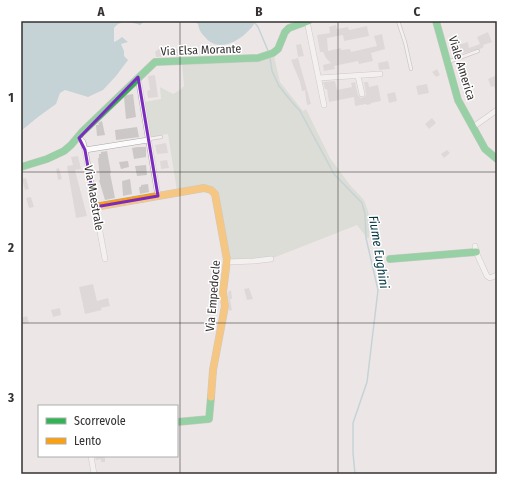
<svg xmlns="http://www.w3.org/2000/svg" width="518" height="495" viewBox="0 0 518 495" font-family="'Fira Sans Condensed',sans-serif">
  <rect width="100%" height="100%" fill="#ece7e6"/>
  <!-- green -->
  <path fill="#c6d0c4" d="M274 56 280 82 303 111 306 109 330 158 350 185 364 200 368 211 370 221 369 238H367L357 225 273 258 232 260 229 258 215 191H177L168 134 150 137 144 102 161 99 160 87 173 94 180 90 184 86 182 64Z"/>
  <!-- water -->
  <path fill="#96bac4" d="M21 21H145L140 25C130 22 120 20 114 28V42L118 40 122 37 128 42 121 44 124 51V56L128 60 116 76 103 90 88 97 65 90 60 93 56 104 38 117 21 131Z
    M194 21H256C247 37 220 56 205 37 201 33 199 30 198 24Z"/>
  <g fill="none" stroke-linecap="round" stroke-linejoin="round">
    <!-- stream -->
    <path stroke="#96bac4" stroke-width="1.5" d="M255 23 258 27 269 53
      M270 58 272 71 279 86 291 101 300 111 334 174 362 203 365 214 366 238 378 290 367 382 353 423V453L355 474"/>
  </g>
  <!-- building -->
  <path fill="#ccc8c7" d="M336 25 337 29 348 27 349 30 367 26 369 36 344 41 343 35 327 38 328 51 341 48V50L350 49 351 52 377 46 374 36 382 34 385 49 371 53 373 61 359 64 358 61 334 66 335 69 324 71 323 65 331 63 326 58 323 52H320L317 35 330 33 329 27Z
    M488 32 492 42 483 45 484 47 480 49 456 55 451 38 458 36 461 44 468 42 469 48 480 44 477 37Z
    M301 44 304 56 298 57 296 45Z
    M161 47 168 49H178V52H194V55L156 57 155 52Z
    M298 58 307 90 302 91 300 82 291 60Z
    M388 61 390 69 379 70 378 63Z
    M437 69 440 75 436 77 432 72Z
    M155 75 158 97 148 98 147 91 150 90 148 76Z
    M497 75V93L494 86 491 87 488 79Z
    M335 81 337 90 352 87 351 83 355 82 358 95 361 98 364 97 366 95 364 82H368L369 87 378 85 381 101 371 103V104L367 105 366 104 355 106 354 97 329 102 327 89H325L323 82Z
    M427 84 429 93 418 95 416 86Z
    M307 90 311 104 307 105 305 91Z
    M395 92 397 101 389 103 387 94Z
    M133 94 136 117 126 119 124 97 127 95Z
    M432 118 436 123 429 129 425 124Z
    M102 121 105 135 97 136 96 125H99L98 123Z
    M137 127 139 137 116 140 115 130Z
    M166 143 168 153 157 154 155 145Z
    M138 147H146V157L134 159 132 148Z
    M447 150 450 153 444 158 441 154Z
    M107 151 111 173H110L115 198 105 200 99 180H100L98 158H99V154H101V152Z
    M78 156 81 169 75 170 87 216 76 218 67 166 73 165 71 157Z
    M167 160 169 168 161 169 160 161Z
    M128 161 129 167 121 169 119 162Z
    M146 165 147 175 137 176 135 166Z
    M59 168 62 179 58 180 56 169Z
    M26 178 29 189 25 190 22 179Z
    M130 179 132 194 123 196 122 181Z
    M148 184 149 192 140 194 139 187H141V185Z
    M31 197 34 207 29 208 26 198Z
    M93 284 97 301 108 298 110 306 101 308 102 310 85 314 79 287Z
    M249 288 253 299 247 300 244 289Z
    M231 290 232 299H230L232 310 229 311 228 292Z
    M60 308 61 315 53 317 51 310Z
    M27 316 29 323 23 324 21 318Z
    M95 456H105V462H101V459L96 460Z"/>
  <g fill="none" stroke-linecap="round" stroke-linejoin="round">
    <defs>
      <path id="lane" d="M398 21 405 42 411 69
        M448 62 478 51
        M149 139 161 137"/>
      <path id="street" d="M307 21 324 105
        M358 76 362 94
        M138 77 158 196
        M319 78 380 74
        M473 127 497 110
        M79 138 83 142 85 150 105 259
        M85 150 148 140
        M475 246 476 252 487 276 490 278 497 275
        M227 262 254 261 271 259
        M91 456 94 474"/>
      <path id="fast" d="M436 21 458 100 485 149 497 159
        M21 167 47 159 64 151 71 145 82 132 155 62 258 58 273 53 278 49 285 32 289 28 308 21
        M390 259 476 252
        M177 422 209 419 211 397"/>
      <path id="slow" d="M95 207 204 188 211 190 215 194 227 260 223 292 225 306 213 370 211 397"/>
    </defs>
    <!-- lane casing -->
    <use href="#lane" stroke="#a9a6a5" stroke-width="4"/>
    <!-- street casing -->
    <use href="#street" stroke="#a9a6a5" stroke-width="6"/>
    <!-- fast casing -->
    <use href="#fast" stroke="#a9a6a5" stroke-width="8"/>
    <!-- slow casing -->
    <use href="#slow" stroke="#a9a6a5" stroke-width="8"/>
    <!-- lane -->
    <use href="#lane" stroke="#fcfbfb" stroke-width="2.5"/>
    <!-- street -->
    <use href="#street" stroke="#fcfbfb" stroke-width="5"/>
    <!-- fast -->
    <use href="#fast" stroke="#30b455" stroke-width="7"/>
    <!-- slow -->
    <use href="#slow" stroke="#ff9f0a" stroke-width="7"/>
  </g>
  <!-- marked area -->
  <path d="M0 0H518V495H0ZM138 77 158 196 95 207 85 150 79 138Z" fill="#ece7e6" fill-opacity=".55" fill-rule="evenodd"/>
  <path fill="none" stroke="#7b2cbf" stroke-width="3" stroke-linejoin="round" d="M138 77 158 196 95 207 85 150 79 138Z"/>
  <!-- grid -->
  <path fill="none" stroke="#353231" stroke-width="1" stroke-opacity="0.55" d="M180 21V474M338 21V474M21 172H497M21 323H497"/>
  <g text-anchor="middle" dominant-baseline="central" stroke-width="3" stroke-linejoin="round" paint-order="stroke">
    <!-- street labels -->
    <g font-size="12" fill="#353231" stroke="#fff">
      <text transform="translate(201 50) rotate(-2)">Via Elsa Morante</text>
      <text transform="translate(462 68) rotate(73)">Viale America</text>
      <text transform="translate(94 198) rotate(80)">Via Maestrale</text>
      <text transform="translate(213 296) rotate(-85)">Via Empedocle</text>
    </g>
    <!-- water labels -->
    <g font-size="13" font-style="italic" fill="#003540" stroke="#fff">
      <text transform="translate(379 252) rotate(81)">Fiume Eughini</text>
    </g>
  </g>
  <!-- border -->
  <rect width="518" height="495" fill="none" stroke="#ffffff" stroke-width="44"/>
  <!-- legend -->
  <rect x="38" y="405" width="140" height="52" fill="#ffffff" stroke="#aeadad"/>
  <rect x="46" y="418" width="20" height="6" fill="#30b455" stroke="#aeadad"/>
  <text x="74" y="425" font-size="12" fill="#353231">Scorrevole</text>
  <rect x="46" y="438" width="20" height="6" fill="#ff9f0a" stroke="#aeadad"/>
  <text x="74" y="445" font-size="12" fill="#353231">Lento</text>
  <rect x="22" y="22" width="474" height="451" fill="none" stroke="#353231" stroke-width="1.5"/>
  <g font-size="13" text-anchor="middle" font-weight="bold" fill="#353231">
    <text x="101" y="16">A</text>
    <text x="259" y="16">B</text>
    <text x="417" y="16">C</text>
    <text x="11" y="102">1</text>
    <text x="11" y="252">2</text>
    <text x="11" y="402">3</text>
  </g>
</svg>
